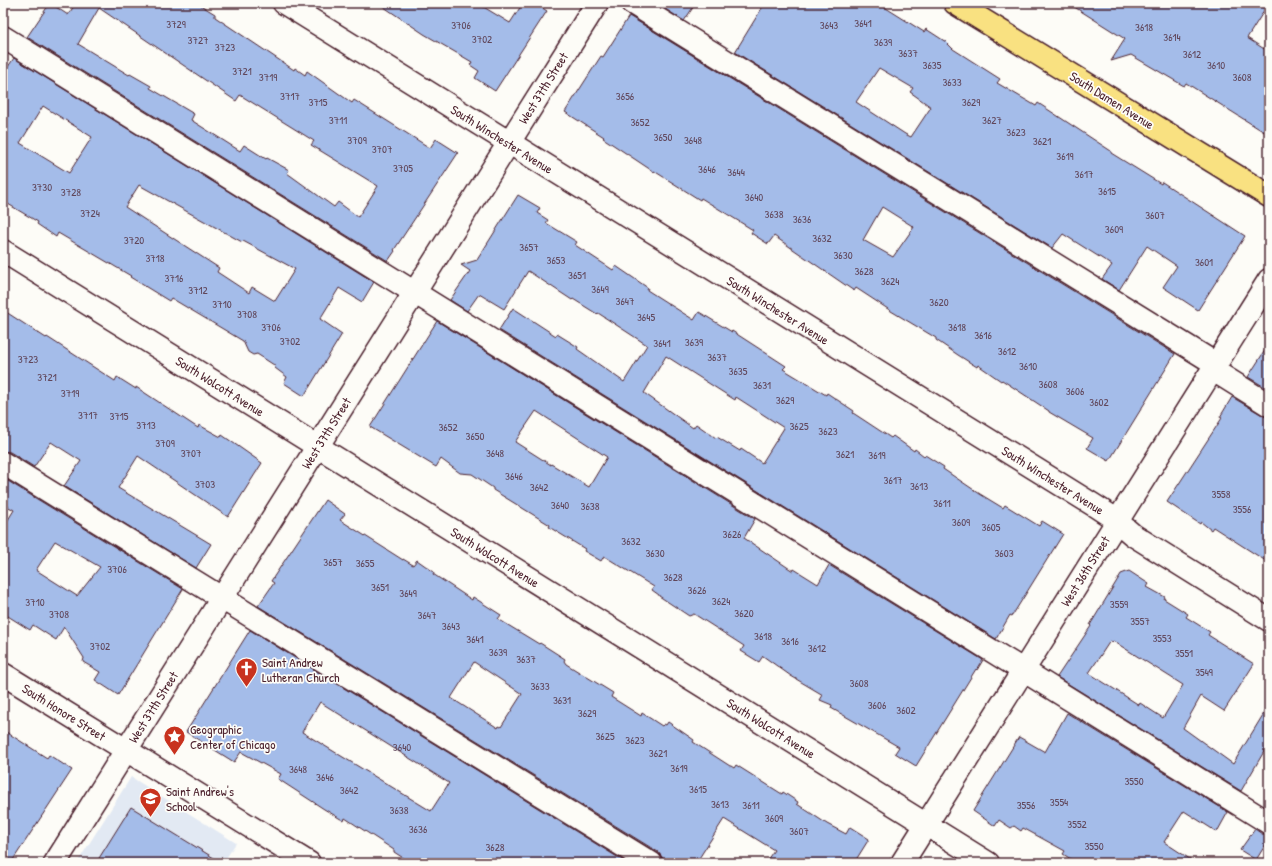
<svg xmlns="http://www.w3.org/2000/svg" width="1272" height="866" viewBox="0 0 1272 866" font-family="'Patrick Hand',sans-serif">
  <rect width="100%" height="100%" fill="#fdfcf7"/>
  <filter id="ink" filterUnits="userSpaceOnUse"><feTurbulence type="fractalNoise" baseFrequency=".025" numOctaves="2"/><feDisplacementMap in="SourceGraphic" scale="8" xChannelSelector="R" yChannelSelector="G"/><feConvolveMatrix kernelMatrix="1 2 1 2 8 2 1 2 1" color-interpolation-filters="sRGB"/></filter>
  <g filter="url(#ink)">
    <!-- built -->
    <path fill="#e2e9f3" d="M131 777 236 843 223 863H77Z"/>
    <!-- building -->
    <path fill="#a4bce9" stroke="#4a1f2b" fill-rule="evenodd" d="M50 3 68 15 76 3H197L215 14V17L294 70 295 68 305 75 307 71 352 103 354 100 430 148 436 139 458 153 394 250 395 251 388 261 27 37ZM99 8 236 101 240 95 314 141 311 145 378 186 358 217 338 202 334 207 287 173 289 170 267 158 266 159 244 145 240 151 191 120 194 114 150 88 151 86 130 74 129 75 78 44Z
      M378 3H477L510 23 523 3H535L547 11 495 91 475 78 479 71 470 65 472 62 424 34Z
      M656 3H696L684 21Z
      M765 3H878L924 32 926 29 946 42 953 49 1000 79 997 83 1036 106 1038 103 1111 151V153L1161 184 1162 182 1245 236 1198 310 1163 287 1177 266 1147 246 1119 290 1102 279 1112 265 1063 234 1052 248 735 52ZM879 68 913 88 910 92 931 107 911 137 905 134 856 102Z
      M1068 3H1269L1247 38 1269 52V135L1186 83 1184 86 1131 55 1111 61 1125 39Z
      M629 16 1175 354 1109 461 1087 448 1093 438 1049 412V411L1002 380 1001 381 978 365 977 367 958 355 936 340V338L891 311 856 288 854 291 774 236 768 244 751 233 753 230 701 198 700 200 654 171V172L603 138 604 137 565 112 601 56 603 57ZM882 207 914 227 893 257 863 240Z
      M14 58 374 282 362 302 339 288 320 319 342 334 304 396 284 383 287 377 275 368 274 365 257 354 253 355 248 352 243 341 171 298 169 301 130 277 131 276 58 233 56 237 37 224 38 222 3 201V74ZM43 106 92 137 69 173 20 143ZM139 185 242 242 243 241 295 269 275 301 252 287 249 293 217 272 219 268 125 207Z
      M518 195 540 208 537 213 548 220 546 223 577 242 575 245 613 270 616 266 648 288 647 290 694 320 699 312 732 332V331L786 366 783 369 826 395 827 393 854 411 853 413 891 438 893 436 914 451 915 449 924 456 925 455 944 467 943 469 980 494 1003 508 1005 505 1039 526 1042 521 1063 534 1012 616 1010 615 996 639 499 330 513 308 556 336 557 334 578 347 577 349 624 382 647 345 598 313 597 314 573 299 572 300 528 271 504 309 479 294 467 311 450 300 470 271 461 265 477 260ZM666 356 735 400 736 397 784 428 762 463 741 449 740 451 717 437 716 438 696 424 693 428 644 393Z
      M3 310 46 338 47 337 115 381 117 377 136 389V387L198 428 199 425 221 437 222 435 262 463 228 517 138 456 118 488 211 544 196 568 64 486 81 461 51 442 34 467 10 452 3 451Z
      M437 321 755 519 744 538 793 571 794 569 818 584 829 565 983 660 977 670 976 669 916 766 895 753 899 747 831 708 832 705 820 700 823 695 791 676 763 656 759 662 741 651 744 646 694 614 689 616 659 596V595L652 590 654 587 604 556 601 561 584 551 585 549 549 527 550 525 493 490V488L472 474 460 473 441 459 436 467 370 427ZM536 411 607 457 589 487 551 464V465L515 442Z
      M1269 344V387L1268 389 1248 377Z
      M1232 397 1269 419V563L1213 527 1211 530 1201 522 1200 524 1167 502 1222 418 1220 417Z
      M3 478 183 589 118 695 95 680 100 672 83 662 84 658 64 627 56 640 33 625 30 630 3 613V528L14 510 7 506 3 512ZM55 541 100 567 77 596 36 570Z
      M325 500 345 514 340 520 403 560V559L413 565 417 560 434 572 433 574 472 600 473 597 501 615 498 619 539 644 540 643 565 659 564 661 566 664 613 693 611 697 641 716 642 713 662 726 664 724 666 725 668 722 694 740 693 742 730 766H731L734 768 736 765 782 794 783 792 798 802 797 804 827 824 846 834 850 827 869 839 854 863H765L774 850 724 819 696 863H663L662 857 658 852 258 606 274 583 271 581ZM474 662 522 694 501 727 499 726 498 728 451 698Z
      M1129 571 1149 584 1147 587 1165 597 1164 599 1188 614 1186 617 1210 632 1208 635 1254 664 1224 711 1201 696 1183 728 1233 764 1269 705V743L1241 791 1057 677 1091 626 1090 625 1121 574ZM1110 641 1112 642 1113 641 1183 685 1163 718 1140 703 1139 705 1089 673Z
      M250 630 627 863H411L394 852V850L345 818 344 821 324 809 278 779 281 774 241 752 234 762 186 732ZM320 702 449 783 431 811 302 732Z
      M1067 713 1228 812 1217 832 1184 811 1164 842 1196 863H1077L1063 854 1065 851 1023 828 1021 831 1014 826 1011 828 999 820 995 826 973 811 1019 737 1045 752Z
      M3 730 47 758 49 755 72 770 11 863H3Z
      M131 807 222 863H96Z
      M1255 829 1262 834 1269 835V839L1256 860 1240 850Z"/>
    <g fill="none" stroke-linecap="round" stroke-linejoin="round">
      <defs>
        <path id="minor" d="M284 3 1092 504 1112 517 1133 535 1269 620
          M632 3 1216 364
          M3 37 1269 823
          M3 251 988 863
          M1213 370 1269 405
          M3 463 651 863
          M3 674 309 863
          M55 863 597 3
          M902 863 1269 280"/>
        <path id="major" d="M955 3 1269 196"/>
      </defs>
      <!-- minor casing -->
      <use href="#minor" stroke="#4a1f2b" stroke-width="25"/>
      <!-- major casing -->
      <use href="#major" stroke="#4a1f2b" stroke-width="25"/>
      <!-- minor -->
      <use href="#minor" stroke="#fdfcf7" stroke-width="22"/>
      <!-- major -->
      <use href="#major" stroke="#f9e181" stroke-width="22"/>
    </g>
  </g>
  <!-- icons -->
  <defs>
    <symbol id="church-pin" viewBox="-11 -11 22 30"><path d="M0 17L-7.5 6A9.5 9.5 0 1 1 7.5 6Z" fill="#c8321e" stroke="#fdfcf7"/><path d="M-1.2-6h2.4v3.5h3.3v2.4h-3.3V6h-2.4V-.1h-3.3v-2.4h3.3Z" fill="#fff"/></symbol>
    <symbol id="sight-pin" viewBox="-11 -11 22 30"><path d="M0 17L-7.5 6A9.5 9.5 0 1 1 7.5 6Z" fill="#c8321e" stroke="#fdfcf7"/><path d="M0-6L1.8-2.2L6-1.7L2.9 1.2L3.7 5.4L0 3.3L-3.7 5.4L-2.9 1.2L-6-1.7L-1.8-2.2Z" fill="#fff"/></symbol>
    <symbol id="school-pin" viewBox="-11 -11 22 30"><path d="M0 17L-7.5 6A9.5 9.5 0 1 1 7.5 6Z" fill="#c8321e" stroke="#fdfcf7"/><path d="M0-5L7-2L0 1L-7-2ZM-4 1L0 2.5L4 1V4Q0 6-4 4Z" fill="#fff"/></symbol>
  </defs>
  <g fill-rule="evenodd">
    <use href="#church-pin" x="234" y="656" width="25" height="34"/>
    <use href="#sight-pin" x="162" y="724" width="25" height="34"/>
    <use href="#school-pin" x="138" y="786" width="25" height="34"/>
  </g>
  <g text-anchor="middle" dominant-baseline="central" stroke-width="3.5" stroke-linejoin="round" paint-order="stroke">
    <!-- number labels -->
    <g font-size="11" fill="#60465a">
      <text x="863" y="23">3641</text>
      <text x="176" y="24">3729</text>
      <text x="461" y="25">3706</text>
      <text x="829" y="25">3643</text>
      <text x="1144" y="27">3618</text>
      <text x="1172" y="37">3614</text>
      <text x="482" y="39">3702</text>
      <text x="198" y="40">3727</text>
      <text x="883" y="42">3639</text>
      <text x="225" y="47">3723</text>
      <text x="908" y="53">3637</text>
      <text x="1192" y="54">3612</text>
      <text x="932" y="65">3635</text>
      <text x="1216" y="65">3610</text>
      <text x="242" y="71">3721</text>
      <text x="268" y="77">3719</text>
      <text x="1242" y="77">3608</text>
      <text x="952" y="82">3633</text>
      <text x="290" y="96">3717</text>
      <text x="625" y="96">3656</text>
      <text x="318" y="102">3715</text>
      <text x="971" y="102">3629</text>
      <text x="338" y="120">3711</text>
      <text x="992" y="120">3627</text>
      <text x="640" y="122">3652</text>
      <text x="1016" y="132">3623</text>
      <text x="663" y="137">3650</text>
      <text x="357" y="140">3709</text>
      <text x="693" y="140">3648</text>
      <text x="1042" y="141">3621</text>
      <text x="382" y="149">3707</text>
      <text x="1065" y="156">3619</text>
      <text x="403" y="168">3705</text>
      <text x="707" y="169">3646</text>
      <text x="736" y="172">3644</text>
      <text x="1084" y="174">3617</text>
      <text x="42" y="187">3730</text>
      <text x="1107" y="191">3615</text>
      <text x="71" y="192">3728</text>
      <text x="754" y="197">3640</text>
      <text x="90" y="213">3724</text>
      <text x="774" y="214">3638</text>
      <text x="1155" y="215">3607</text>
      <text x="802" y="219">3636</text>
      <text x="1114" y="229">3609</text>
      <text x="822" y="238">3632</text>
      <text x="134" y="240">3720</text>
      <text x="529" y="247">3657</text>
      <text x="843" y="255">3630</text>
      <text x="155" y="258">3718</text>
      <text x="556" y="260">3653</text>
      <text x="1204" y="262">3601</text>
      <text x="864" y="271">3628</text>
      <text x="577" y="275">3651</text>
      <text x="174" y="278">3716</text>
      <text x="890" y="281">3624</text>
      <text x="600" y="289">3649</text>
      <text x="198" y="290">3712</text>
      <text x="625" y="301">3647</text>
      <text x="939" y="302">3620</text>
      <text x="222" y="304">3710</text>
      <text x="247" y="314">3708</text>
      <text x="646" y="317">3645</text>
      <text x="271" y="327">3706</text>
      <text x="957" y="327">3618</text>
      <text x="983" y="335">3616</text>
      <text x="290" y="341">3702</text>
      <text x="694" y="342">3639</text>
      <text x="662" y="343">3641</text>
      <text x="1007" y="351">3612</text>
      <text x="717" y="357">3637</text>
      <text x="28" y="359">3723</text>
      <text x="1028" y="366">3610</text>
      <text x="738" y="371">3635</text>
      <text x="47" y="377">3721</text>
      <text x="1048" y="384">3608</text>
      <text x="762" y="385">3631</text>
      <text x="1075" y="391">3606</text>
      <text x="70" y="393">3719</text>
      <text x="785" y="400">3629</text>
      <text x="1099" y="402">3602</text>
      <text x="88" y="415">3717</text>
      <text x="119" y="416">3715</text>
      <text x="146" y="425">3713</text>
      <text x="799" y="426">3625</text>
      <text x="448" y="427">3652</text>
      <text x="828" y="431">3623</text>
      <text x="475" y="436">3650</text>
      <text x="165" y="443">3709</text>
      <text x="191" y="453">3707</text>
      <text x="495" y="453">3648</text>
      <text x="845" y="454">3621</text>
      <text x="877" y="455">3619</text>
      <text x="514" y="476">3646</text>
      <text x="893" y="480">3617</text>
      <text x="205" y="484">3703</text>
      <text x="919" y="486">3613</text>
      <text x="539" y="487">3642</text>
      <text x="1221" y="494">3558</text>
      <text x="942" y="503">3611</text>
      <text x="560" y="505">3640</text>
      <text x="590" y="506">3638</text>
      <text x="1242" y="509">3556</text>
      <text x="961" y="522">3609</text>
      <text x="991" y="527">3605</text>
      <text x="732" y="534">3626</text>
      <text x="631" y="541">3632</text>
      <text x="655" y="553">3630</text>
      <text x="1004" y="553">3603</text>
      <text x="333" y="562">3657</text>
      <text x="365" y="563">3655</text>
      <text x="117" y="569">3706</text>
      <text x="673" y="577">3628</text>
      <text x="380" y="587">3651</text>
      <text x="697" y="590">3626</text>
      <text x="408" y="593">3649</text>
      <text x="721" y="601">3624</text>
      <text x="35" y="602">3710</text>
      <text x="1119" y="604">3559</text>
      <text x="744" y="613">3620</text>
      <text x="59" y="614">3708</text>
      <text x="427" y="615">3647</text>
      <text x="1140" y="621">3557</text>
      <text x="451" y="626">3643</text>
      <text x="763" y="636">3618</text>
      <text x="1162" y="638">3553</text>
      <text x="475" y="639">3641</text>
      <text x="790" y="641">3616</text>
      <text x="100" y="646">3702</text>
      <text x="817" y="648">3612</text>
      <text x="498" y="652">3639</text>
      <text x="1184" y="653">3551</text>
      <text x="526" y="659">3637</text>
      <text x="1204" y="672">3549</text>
      <text x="859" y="683">3608</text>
      <text x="540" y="686">3633</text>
      <text x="562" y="700">3631</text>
      <text x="877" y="705">3606</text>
      <text x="906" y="710">3602</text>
      <text x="587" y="713">3629</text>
      <text x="605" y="736">3625</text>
      <text x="635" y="740">3623</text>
      <text x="402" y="747">3640</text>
      <text x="658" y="753">3621</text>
      <text x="679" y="768">3619</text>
      <text x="298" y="769">3648</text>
      <text x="325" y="777">3646</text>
      <text x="1134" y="781">3550</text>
      <text x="698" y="789">3615</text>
      <text x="349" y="790">3642</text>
      <text x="1059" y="802">3554</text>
      <text x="720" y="804">3613</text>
      <text x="751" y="805">3611</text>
      <text x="1026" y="805">3556</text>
      <text x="399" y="810">3638</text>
      <text x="774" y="818">3609</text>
      <text x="1077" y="824">3552</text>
      <text x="418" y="829">3636</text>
      <text x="799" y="831">3607</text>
      <text x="1094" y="846">3550</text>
      <text x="495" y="847">3628</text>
    </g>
    <!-- street labels -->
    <g font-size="13" fill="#4a1f2b" stroke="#fdfcf7">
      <text transform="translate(543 88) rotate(-58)">West 37th Street</text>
      <text transform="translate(1112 100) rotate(32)">South Damen Avenue</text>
      <text transform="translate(502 139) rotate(32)">South Winchester Avenue</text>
      <text transform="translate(778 310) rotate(32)">South Winchester Avenue</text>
      <text transform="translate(220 386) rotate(32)">South Wolcott Avenue</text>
      <text transform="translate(326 433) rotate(-58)">West 37th Street</text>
      <text transform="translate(1053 480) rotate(32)">South Winchester Avenue</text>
      <text transform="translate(495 557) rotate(32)">South Wolcott Avenue</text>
      <text transform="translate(1085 571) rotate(-58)">West 36th Street</text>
      <text transform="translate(153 707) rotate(-58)">West 37th Street</text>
      <text transform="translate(64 712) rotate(32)">South Honore Street</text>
      <text transform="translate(771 728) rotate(32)">South Wolcott Avenue</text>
    </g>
    <!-- poi labels -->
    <g font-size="13" fill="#4a1f2b" stroke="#fdfcf7" text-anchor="start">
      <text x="262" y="662">Saint Andrew<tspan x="262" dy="15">Lutheran Church</tspan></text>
      <text x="190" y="729">Geographic<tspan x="190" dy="15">Center of Chicago</tspan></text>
      <text x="166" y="791">Saint Andrew's<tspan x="166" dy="15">School</tspan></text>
    </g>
  </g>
  <!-- margin -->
  <rect width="1272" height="866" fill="none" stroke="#fdfcf7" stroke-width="16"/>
  <rect x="8" y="8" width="1256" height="850" fill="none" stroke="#4a1f2b" stroke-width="1.5" filter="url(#ink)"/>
</svg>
